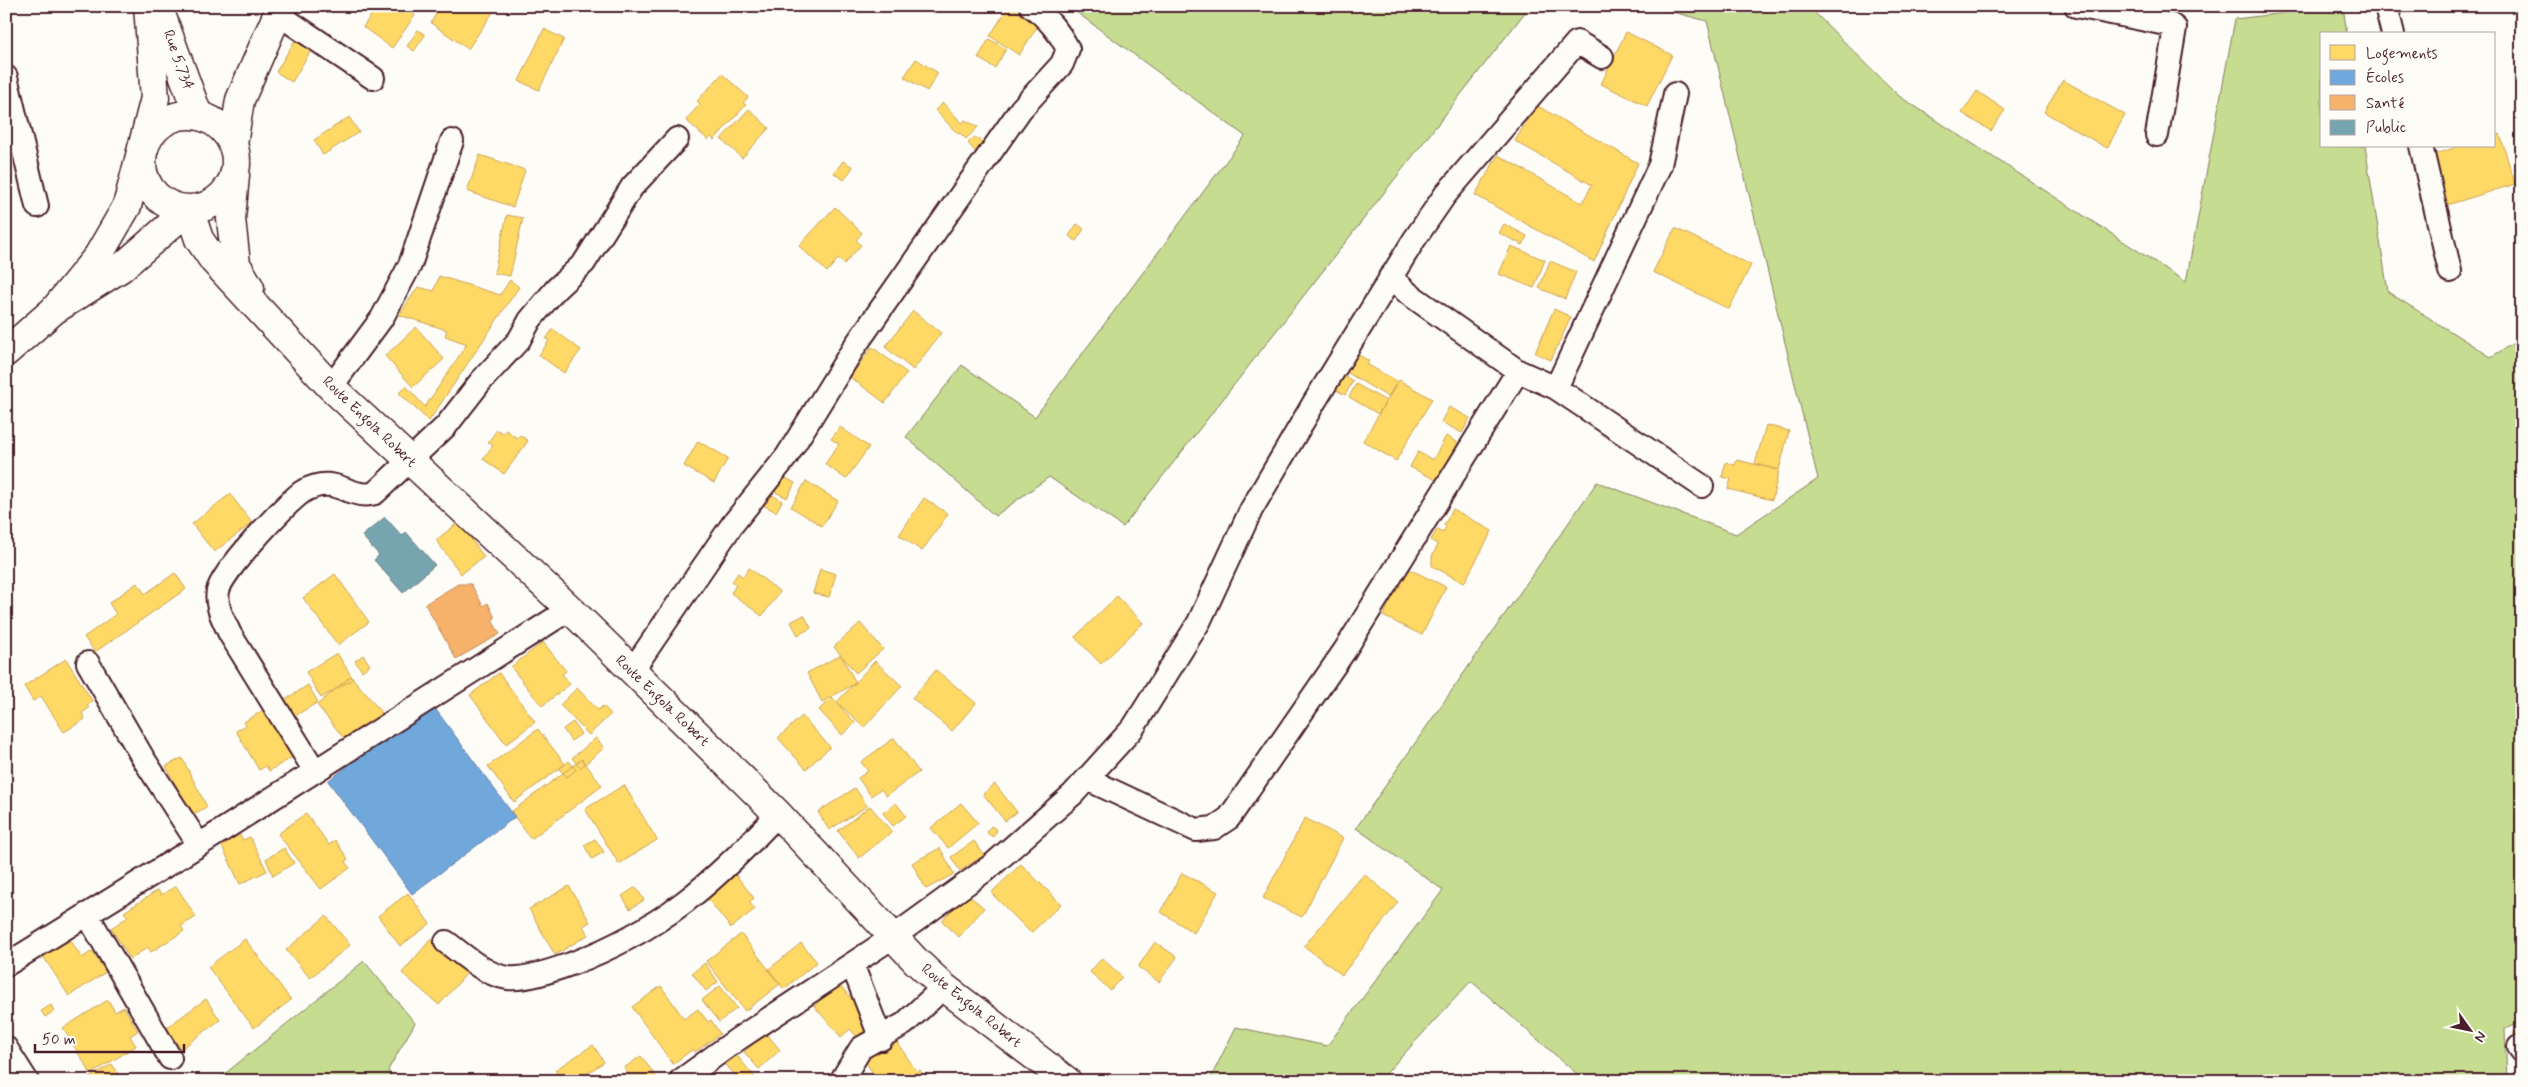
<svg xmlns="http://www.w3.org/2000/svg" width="2528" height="1087" viewBox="0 0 2528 1087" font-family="Mynerve,sans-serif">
  <rect width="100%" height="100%" fill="#fdfcf7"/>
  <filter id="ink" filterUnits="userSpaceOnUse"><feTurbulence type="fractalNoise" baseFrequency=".02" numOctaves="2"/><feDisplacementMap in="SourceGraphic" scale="10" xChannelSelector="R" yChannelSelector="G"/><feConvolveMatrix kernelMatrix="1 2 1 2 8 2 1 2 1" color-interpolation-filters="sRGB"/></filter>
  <g filter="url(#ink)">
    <!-- green -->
    <path fill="#c6dc91" stroke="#887e5e" d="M1081 6H1530L1123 527 1049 477 995 516 906 437 962 365 1035 417 1245 136 1076 12Z
      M1650 6H1808L1899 96 2186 282 2235 19 2343 6 2347 34H2322V146H2365L2388 292 2491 357 2522 338V1020L2505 1029 2507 1081H1585L1471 981 1379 1081H1209L1236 1027 1327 1046 1443 890 1356 828 1597 482 1736 534 1818 479 1707 21Z
      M364 961 415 1023 388 1070 394 1081H216Z"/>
    <!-- homes -->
    <path fill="#ffd966" stroke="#c9a154" d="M374 6H402L415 15 392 48 363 27 376 8Z
      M440 6H497L468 49 431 23Z
      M1009 6 1039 24 1019 55 990 36Z
      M544 29 564 39 539 90 519 81Z
      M301 30 317 40 292 82 276 72Z
      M418 30 425 35 414 51 407 46Z
      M1626 32 1672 55 1647 106 1601 84Z
      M989 39 1006 49 995 68 978 58Z
      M916 59 938 73 927 91 904 77Z
      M722 74 748 97 743 103 746 105 714 140 711 137 708 140 686 120 700 104 697 101Z
      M2063 80 2125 115 2107 148 2044 112Z
      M1977 91 2005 110 1991 131 1962 113Z
      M943 103 962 123 965 120 978 127 966 139 960 133 958 134 935 110Z
      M1536 105 1638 163 1594 262 1475 195 1498 155 1582 203 1592 185 1515 141Z
      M749 109 769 128 742 158 721 139Z
      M349 117 359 132 323 155 314 140Z
      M2500 134 2515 184 2447 205 2432 155 2460 146H2494V136Z
      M975 137 986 144 977 154 968 143Z
      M480 155 525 170 513 207 467 191Z
      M843 161 853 167 844 180 834 173Z
      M835 207 862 233 856 240 861 245 844 264 838 259 827 272 799 246Z
      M507 215 523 218 510 276 494 273Z
      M1077 224 1084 229 1076 241 1069 236Z
      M1504 224 1527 236 1523 245 1499 233Z
      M1675 228 1751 265 1729 309 1653 272Z
      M1511 246 1545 260 1534 288 1499 274Z
      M1550 261 1576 272 1565 299 1539 288Z
      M439 276 500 295 510 280 519 287 429 421 399 393 406 386 425 407 467 344 445 336 447 330 399 315 418 287 434 291Z
      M1554 309 1571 317 1551 360 1535 353Z
      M913 311 941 333 913 370 885 347Z
      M416 327 444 359 413 387 385 356Z
      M553 329 581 350 564 373 539 355 549 341 546 339Z
      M872 347 907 373 885 403 850 377Z
      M1354 352 1369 361 1367 364 1397 382 1388 397 1343 370Z
      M1341 374 1353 381 1345 395 1333 388Z
      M1399 380 1432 399 1396 461 1363 441Z
      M1356 384 1386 401 1378 414 1349 397Z
      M1449 407 1470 418 1462 433 1441 422Z
      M1766 425 1789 431 1779 470 1755 464Z
      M840 427 869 447 846 479 825 464 839 444 831 439Z
      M497 430 503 433 506 430 517 438 520 435 528 441 504 474 483 459 493 445 488 442Z
      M1446 436 1458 443 1438 481 1410 467 1418 452 1433 460Z
      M698 441 728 458 714 483 684 466Z
      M1737 460 1779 470 1772 500 1728 489 1731 479 1722 477 1726 462 1735 465Z
      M774 472 795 483 787 498 766 487Z
      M806 481 838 501 822 526 791 507Z
      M763 489 782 501 776 512 756 501Z
      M230 494 252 523 214 552 192 524Z
      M924 498 948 514 922 551 899 535Z
      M1453 509 1492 531 1464 583 1432 566V556L1438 545 1431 540 1437 529 1443 533 1446 527 1444 525Z
      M459 522 484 557 461 574 436 540Z
      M749 568 780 592 762 616 731 593 736 585 732 582 738 573 743 577Z
      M1407 568 1446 587 1422 635 1383 616Z
      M820 569 836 574 829 597 813 593Z
      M175 573 186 589 95 652 84 637 116 614 109 603 137 583 145 594Z
      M335 574 369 622 338 645 303 598Z
      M1117 596 1143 623 1101 664 1075 637Z
      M804 615 811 628 798 635 791 622Z
      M860 623 883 649 856 673 834 647Z
      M543 642 566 671 562 674 570 684 542 706 511 667Z
      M337 653 353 679 321 698 306 672Z
      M363 655 370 665 362 671 355 661Z
      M841 655 856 683 822 702 807 673Z
      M66 659 93 702 87 705 89 708 82 713 85 719 64 732 41 696 33 701 24 686Z
      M875 661 902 686 864 727 837 702Z
      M936 670 976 703 952 731 912 698Z
      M499 673 535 722 506 744 470 695Z
      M351 676 382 713 347 742 317 705Z
      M308 685 318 702 295 716 285 700Z
      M577 688 598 710 603 706 611 714 589 735 560 705Z
      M832 697 855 723 842 735 819 710Z
      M265 709 293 757 269 771 266 766 259 770 236 731 246 725 244 722Z
      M802 716 830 747 806 769 778 738Z
      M573 722 581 734 571 741 563 729Z
      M538 729 565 764 514 802 488 766Z
      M596 738 604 748 580 768 572 758Z
      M894 738 919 772 886 796 881 789 871 796 858 778 868 771 861 762Z
      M182 758 207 807 191 815 166 766Z
      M582 759 602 786 531 839 511 812Z
      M569 761 576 770 567 777 559 769Z
      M995 784 1017 812 1005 821 983 794Z
      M624 785 657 840 619 864 585 809Z
      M855 788 867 806 829 830 818 812Z
      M896 803 906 816 893 826 883 813Z
      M961 803 978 823 948 848 931 828Z
      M870 806 892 832 859 858 838 831Z
      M306 813 329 845 335 840 348 859 345 862 350 868 321 889 278 834Z
      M1305 818 1343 838 1302 917 1263 898Z
      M991 826 997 830 993 837 987 833Z
      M240 835 243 840 250 837 267 871 240 884 221 844Z
      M595 839 604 852 592 859 584 845Z
      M974 841 984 855 960 871 951 857Z
      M284 848 294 863 273 876 266 859Z
      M940 848 954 874 926 889 912 863Z
      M1021 864 1061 904 1031 933 991 893Z
      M1182 873 1218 892 1194 933 1161 912Z
      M735 874 754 898 749 902 755 909 731 928 706 897Z
      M1364 874 1398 902 1342 975 1304 946Z
      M176 886 196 917 181 926 184 931 151 952 148 947 130 959 111 928 128 917 124 912 158 890 161 895Z
      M569 886 590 922 583 926 588 935 555 955 529 909Z
      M636 887 644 900 630 909 622 896Z
      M408 893 430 924 400 946 378 916Z
      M966 893 984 908 959 937 942 921Z
      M326 916 350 945 310 978 286 950Z
      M741 934 780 984 745 1011 706 961Z
      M69 938 82 958 92 951 106 972 69 996 43 956Z
      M245 939 291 1000 254 1028 208 967Z
      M431 939 468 972 439 1005 402 973Z
      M1155 942 1177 957 1159 982 1138 967Z
      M801 943 817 962 784 989 768 970Z
      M1102 958 1122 977 1110 990 1090 972Z
      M705 963 718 982 706 991 692 973Z
      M839 984 866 1016 861 1020 868 1028 857 1037 850 1029 841 1037 814 1006Z
      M661 986 684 1019 698 1009 708 1022 711 1020 720 1034 695 1052 693 1049 673 1064 632 1007Z
      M720 986 737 1008 719 1022 702 1000Z
      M206 999 220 1020 181 1049 166 1028Z
      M108 1000 115 1012 124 1007 138 1031 130 1036 136 1046 91 1074 63 1028Z
      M51 1005 54 1011 45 1017 41 1011Z
      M2522 1027V1044L2513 1033Z
      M766 1033 780 1050 759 1069 744 1052Z
      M894 1038 917 1072 920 1070 927 1081H878L863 1058Z
      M593 1045 604 1062 576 1081H562L555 1070Z
      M733 1051 758 1081H740L722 1060Z
      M641 1056 659 1081H633L624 1068Z
      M112 1064 120 1077 124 1074 128 1081H84Z
      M708 1075 712 1081H716H699Z"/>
    <!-- schools -->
    <path fill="#6fa8dc" stroke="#647fa7" d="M431 703 515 817 412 894 328 781Z"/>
    <!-- health -->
    <path fill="#f6b26b" stroke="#c28658" d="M458 584H471L483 606 488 603 495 618 492 620 500 634 456 659 425 604Z"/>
    <!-- public -->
    <path fill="#76a5af" stroke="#697d87" d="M385 517 402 536 406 532 435 565 403 593 374 560 379 555 362 536Z"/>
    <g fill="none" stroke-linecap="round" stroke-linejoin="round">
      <defs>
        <path id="minor" d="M2076 6 2171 25 2175 28 2157 135
          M2386 6 2393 34
          M278 14 373 78
          M6 77 37 206
          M2421 146 2450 271
          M1390 277 1409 294 1518 371 1556 388 1702 486
          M331 387 382 318 410 265 452 141
          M1556 388 1660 165 1675 94
          M88 663 143 758 199 845
          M632 671 732 525 787 456 855 346 1021 109 1062 64 1068 49C1060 33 1046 16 1031 6
          M315 771 230 634C224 621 215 606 218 591 222 571 284 506 302 492 337 472 349 501 375 493L446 426 481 381 519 340 530 320 556 289 584 263 632 187 677 139
          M1087 779 1196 830 1214 828 1229 818 1345 650 1518 371
          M87 914 170 1058
          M446 942C464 955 485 975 508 978 526 980 554 970 571 964 663 929 712 884 778 814
          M852 964 881 1039
          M6 965 199 845 570 609
          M2519 1047 2522 1051
          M6 1048 27 1081
          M680 1081 738 1039 893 937 991 866 1073 794 1133 728 1199 622 1251 510 1315 401 1414 240 1445 195 1577 42 1602 57
          M841 1081 861 1048 904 1024 944 987"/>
        <path id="tertiary" d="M158 6 198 115
          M142 162a47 47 0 1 1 94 0a47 47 0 1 1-94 0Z
          M233 144 240 100 281 6
          M235 175 231 219 236 264 250 288
          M54 310 121 268 189 209 199 239 214 261 331 387 570 609 778 814 916 961 944 987 1067 1081
          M6 352 54 310 98 256 127 206 155 98 148 6"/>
      </defs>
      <!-- minor casing -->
      <use href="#minor" stroke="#4a1f2b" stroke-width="26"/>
      <!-- tertiary casing -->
      <use href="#tertiary" stroke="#4a1f2b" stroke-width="31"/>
      <!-- minor -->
      <use href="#minor" stroke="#fdfcf7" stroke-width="22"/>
      <!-- tertiary -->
      <use href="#tertiary" stroke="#fdfcf7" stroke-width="28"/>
    </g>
  </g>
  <g text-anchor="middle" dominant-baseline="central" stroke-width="5" stroke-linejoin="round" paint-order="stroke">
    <!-- street labels -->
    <g font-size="15" fill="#4a1f2b" stroke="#fdfcf7">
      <text transform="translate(178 60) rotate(70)">Rue 5.734</text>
      <text transform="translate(369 422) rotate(44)">Route Engola Robert</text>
      <text transform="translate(662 701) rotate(44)">Route Engola Robert</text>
      <text transform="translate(971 1006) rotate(39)">Route Engola Robert</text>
    </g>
  </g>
  <!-- margin -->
  <rect width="2528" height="1087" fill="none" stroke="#fdfcf7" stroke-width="25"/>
  <rect x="12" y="12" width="2503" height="1062" fill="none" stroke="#4a1f2b" stroke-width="2" filter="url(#ink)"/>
  <!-- legend -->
  <rect x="2320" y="32" width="175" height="115" fill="#fdfcf7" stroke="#b5a4a5"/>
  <rect x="2330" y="45" width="25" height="15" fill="#ffd966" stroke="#b5a4a5"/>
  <text x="2366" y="58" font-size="15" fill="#4a1f2b">Logements</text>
  <rect x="2330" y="70" width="25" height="15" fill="#6fa8dc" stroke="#b5a4a5"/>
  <text x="2366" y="82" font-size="15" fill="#4a1f2b">Écoles</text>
  <rect x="2330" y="95" width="25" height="15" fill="#f6b26b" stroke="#b5a4a5"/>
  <text x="2366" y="108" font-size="15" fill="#4a1f2b">Santé</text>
  <rect x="2330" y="120" width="25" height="15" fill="#76a5af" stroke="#b5a4a5"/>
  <text x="2366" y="132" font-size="15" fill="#4a1f2b">Public</text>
  <!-- north arrow -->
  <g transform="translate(2470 1030) rotate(123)" stroke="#fdfcf7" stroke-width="4" paint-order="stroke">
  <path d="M0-4L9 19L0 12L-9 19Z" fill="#4a1f2b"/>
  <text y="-8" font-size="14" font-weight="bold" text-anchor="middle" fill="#4a1f2b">N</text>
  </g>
  <!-- scale -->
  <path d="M35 1044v8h149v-8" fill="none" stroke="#4a1f2b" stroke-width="2.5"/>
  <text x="42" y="1044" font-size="15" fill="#4a1f2b" stroke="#fdfcf7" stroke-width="4" paint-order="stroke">50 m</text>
</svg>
